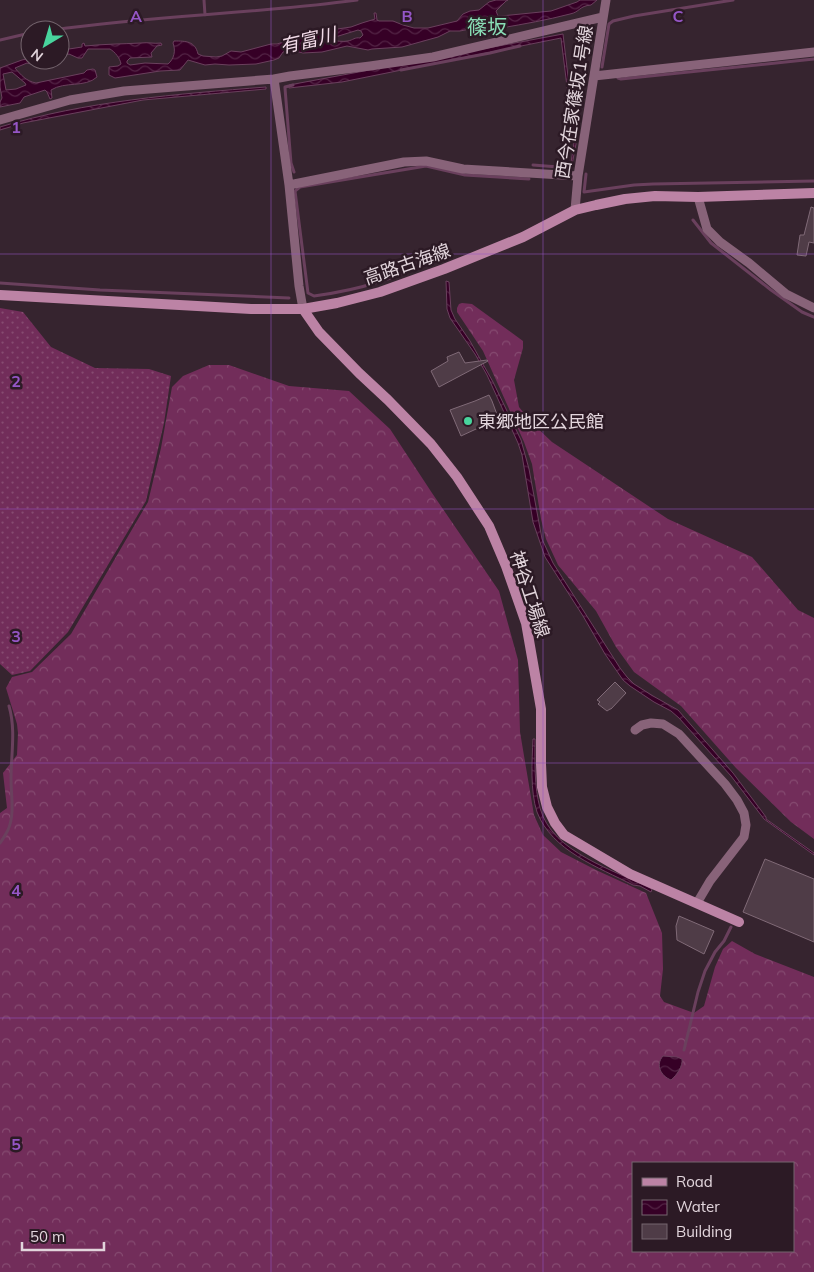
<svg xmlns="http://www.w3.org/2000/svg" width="814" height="1272" viewBox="0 0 814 1272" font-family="Mulish,'Noto Sans JP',sans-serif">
  <defs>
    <pattern id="grass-dots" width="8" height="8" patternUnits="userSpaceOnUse" patternTransform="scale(1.25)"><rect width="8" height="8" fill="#722d5a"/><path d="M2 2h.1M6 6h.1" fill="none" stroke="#864b71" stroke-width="1.8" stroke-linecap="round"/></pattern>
    <pattern id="forest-crowns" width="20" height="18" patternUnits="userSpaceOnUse" patternTransform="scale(1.25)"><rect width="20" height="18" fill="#722d5a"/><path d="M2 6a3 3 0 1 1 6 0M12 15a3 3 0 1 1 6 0" fill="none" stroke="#864b71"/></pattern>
    <pattern id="water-waves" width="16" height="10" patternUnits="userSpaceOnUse" patternTransform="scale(1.25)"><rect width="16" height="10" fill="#360026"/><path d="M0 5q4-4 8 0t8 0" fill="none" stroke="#532445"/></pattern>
  </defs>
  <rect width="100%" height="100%" fill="#36242f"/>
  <!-- grass -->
  <path fill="url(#grass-dots)" d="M0 308 23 312 51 347 95 368 149 369 171 376 164 423 146 501 68 632 30 671 12 675 0 664Z"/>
  <!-- forest -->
  <path fill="url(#forest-crowns)" fill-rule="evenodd" d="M462 303 472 304 523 341V348L514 380 519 407 531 422 552 442 668 519 752 557 798 610 814 618V839L791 822 736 768 681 706 634 672 616 647 596 611 558 565 546 539 541 519 532 464 524 442 483 351 457 312V308L459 304Z
    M209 365H229L289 386 349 391 390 429 432 493 499 591 518 660 520 732 534 815 543 835 561 852 596 870 646 893 662 933 663 969 660 996 664 1002 694 1013 704 1006 715 967 723 949 732 941 755 954 814 977V1272H0V813L7 808 3 773 17 755 18 733 17 724 6 688 12 677 32 672 71 634 148 502 161 448 172 387 183 376ZM633 1163H793V1251H633Z"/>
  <!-- water -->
  <path fill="url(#water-waves)" stroke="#6a405d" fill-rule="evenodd" d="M496 0H508L506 1 496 11 498 16H501L551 11 577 2 580 0H597L591 5C579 6 580 12 570 14 547 20 524 24 501 28L496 26 480 27 460 31H450L438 37 402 47 372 49 368 50 347 46 322 52 303 53 291 50 283 52 279 58 274 60 256 64 229 65 215 64 205 65 188 60 180 70 160 71 115 78 109 75V67L118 66 121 64C120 58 115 52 110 49H88L82 58H78L69 54 60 56V53L69 49 82 47V44L84 43 85 46C104 44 122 44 141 43 148 42 154 44 161 43L162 45 157 46 151 53 152 57 130 58 127 61V63L130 65 145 63 168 64C174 59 176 51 173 43L174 41C186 41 195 41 198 54L203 56 216 57 222 56 231 51 241 52 271 44H277L303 36 314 35 324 31 351 27 362 23 375 19 374 13H376L377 20 379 21H393L403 25 414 28H428L457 21 463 14 470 11 479 10 489 2ZM358 30 361 31 363 35 360 38C355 37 353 40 348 41 343 42 336 41 331 40L332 38Z
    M563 34 576 144 571 170 570 169 574 143 561 38 342 82 289 88V85Z
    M30 58V60H52L49 64 35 65 27 63 15 68C21 75 26 81 36 83L84 73 87 70 93 69 95 70 97 77C85 88 65 81 51 90L52 98 50 99 47 92 45 90 24 97 20 103 0 107V102L2 98 0 87V68L22 60ZM12 72 25 83 26 85 16 89 6 90 3 74Z
    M266 87V89L143 100 23 123 0 130V127C86 101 177 94 266 87Z
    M446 281 449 282 451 310 455 319 470 341 493 382 521 440 529 469 542 539 553 563 620 668 627 677 634 684 653 696 678 710 733 773 766 817V819L814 853V855L764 819 731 776 679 718 671 711 654 702 630 686 623 680 605 654 583 616 545 557 533 522 522 455 518 443 487 375 475 354 450 318 447 309Z
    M533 739H535C535 762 534 786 540 808 552 853 615 870 652 889L651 892 640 886 633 885C598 867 552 851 537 812 530 791 532 761 533 739Z
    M663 1056 677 1057 682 1059C683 1066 677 1075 671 1080 661 1076 655 1065 663 1056Z"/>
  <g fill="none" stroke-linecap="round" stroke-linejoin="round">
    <!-- stream -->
    <path stroke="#6a405d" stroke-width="3" d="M204 0 205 15
      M53 30C154 15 256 14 357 0
      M0 40 30 33
      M602 67 609 24 613 21 634 16 733 0
      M401 70 490 53 520 46
      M618 78 621 79 814 59
      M293 85 285 87V88L291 163 294 172
      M533 165 571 168V167
      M586 174 584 192 634 185 653 184 814 181
      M693 220 711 243 771 290 802 312 814 317
      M447 254C425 264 402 275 378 282 357 289 336 293 314 296L308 293 295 191 300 187 426 166 465 175 529 179
      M0 283 100 290 289 298
      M0 843C3 839 6 834 8 830 15 814 11 796 11 779 11 755 16 730 9 706
      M684 1050 698 992 705 971 715 952 724 941 731 927"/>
  </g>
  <!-- building -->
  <path fill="#4f3c47" stroke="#806a77" d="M811 207 814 208V243L809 242 806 256 797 255 800 235H804Z
    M459 352 465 363 487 360 488 361 439 387 431 371 448 361 447 357Z
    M489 395 492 401 499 420 490 424 489 423 461 436 450 410 475 401Z
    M615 682 626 693 611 709H610L607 711 598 704 600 702 597 700Z
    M765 859 814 879V942L743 912Z
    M679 916 714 931 704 954 677 940 676 926Z"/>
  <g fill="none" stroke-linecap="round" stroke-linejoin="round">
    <!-- street -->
    <path stroke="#886379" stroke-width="9" d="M594 76 814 52
      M274 79 290 76 370 66 433 57 603 17
      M0 120 70 100 124 91 274 79 289 185 299 286 303 309
      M289 185 404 162 426 161 463 169 578 176
      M698 197 707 229 720 242 749 263 786 294 814 308
      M575 210 578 176 606 0
      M635 730 642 725 651 723 663 724 679 734 725 784 737 800 744 813 746 825 744 837 710 881 697 903"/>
    <!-- secondary -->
    <path stroke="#bc83a5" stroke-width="10" d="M0 295 251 309H303L337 303 380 292 444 269 523 237 575 210 596 205 625 199 655 196 698 197 814 193
      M303 309 319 332 359 373 388 400 431 444 457 477 489 526 506 566 526 623 541 709V764L542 787 547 807 555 823 564 835 630 874 739 922"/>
  </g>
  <!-- grid -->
  <path fill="none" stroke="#9556c6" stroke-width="1" stroke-opacity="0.55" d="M271 0V1272M543 0V1272M0 254H814M0 509H814M0 763H814M0 1018H814"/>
  <!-- markers -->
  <circle fill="#48d49d" stroke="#2c1a25" stroke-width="2" cx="468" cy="421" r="5"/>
  <g text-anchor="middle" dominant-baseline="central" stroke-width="5" stroke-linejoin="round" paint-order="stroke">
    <!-- street labels -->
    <g font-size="18" fill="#e2d5dc" stroke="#2c1a25">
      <text transform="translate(574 102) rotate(-81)">西今在家篠坂1号線</text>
      <text transform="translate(407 264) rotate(-19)">高路古海線</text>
      <text transform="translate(530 594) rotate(72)">神谷工場線</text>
    </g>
    <!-- poi labels -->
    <g font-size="18" fill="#e2d5dc" stroke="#2c1a25" text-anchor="start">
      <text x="478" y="421">東郷地区公民館</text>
    </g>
    <!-- water labels -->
    <g font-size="19" font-style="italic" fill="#f2dbe8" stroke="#2c1a25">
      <text transform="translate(308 40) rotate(-13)">有富川</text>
    </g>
    <!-- quarter labels -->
    <g font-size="20" fill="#89ddb6" stroke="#2c1a25">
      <text x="487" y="26">篠坂</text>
    </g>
  </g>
  <g font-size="16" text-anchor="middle" font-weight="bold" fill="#9556c6" stroke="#2c1a25" stroke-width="5" stroke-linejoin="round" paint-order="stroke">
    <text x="136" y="22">A</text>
    <text x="407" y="22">B</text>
    <text x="678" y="22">C</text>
    <text x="16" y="133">1</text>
    <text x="16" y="387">2</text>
    <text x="16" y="642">3</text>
    <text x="16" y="896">4</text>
    <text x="16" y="1150">5</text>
  </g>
  <!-- legend -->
  <rect x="632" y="1162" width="162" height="90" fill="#2c1a25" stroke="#75656e"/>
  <rect x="642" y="1178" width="25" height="8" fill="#bc83a5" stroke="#75656e"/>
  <text x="676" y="1187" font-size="15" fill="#e2d5dc">Road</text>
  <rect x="642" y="1200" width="25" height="15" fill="url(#water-waves)" stroke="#75656e"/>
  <text x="676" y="1212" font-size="15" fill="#e2d5dc">Water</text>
  <rect x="642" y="1224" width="25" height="15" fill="#4f3c47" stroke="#75656e"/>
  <text x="676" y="1237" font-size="15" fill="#e2d5dc">Building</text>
  <!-- north arrow -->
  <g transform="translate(45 45) rotate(218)"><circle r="24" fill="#2c1a25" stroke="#75656e"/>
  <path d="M0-4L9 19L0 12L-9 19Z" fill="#48d49d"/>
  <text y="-8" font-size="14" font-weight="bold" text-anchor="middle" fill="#e2d5dc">N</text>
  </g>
  <!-- scale -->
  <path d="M22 1242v8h82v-8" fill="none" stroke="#e2d5dc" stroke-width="2.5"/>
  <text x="30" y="1242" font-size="15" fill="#e2d5dc" stroke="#2c1a25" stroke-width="4" paint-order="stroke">50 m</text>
</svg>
